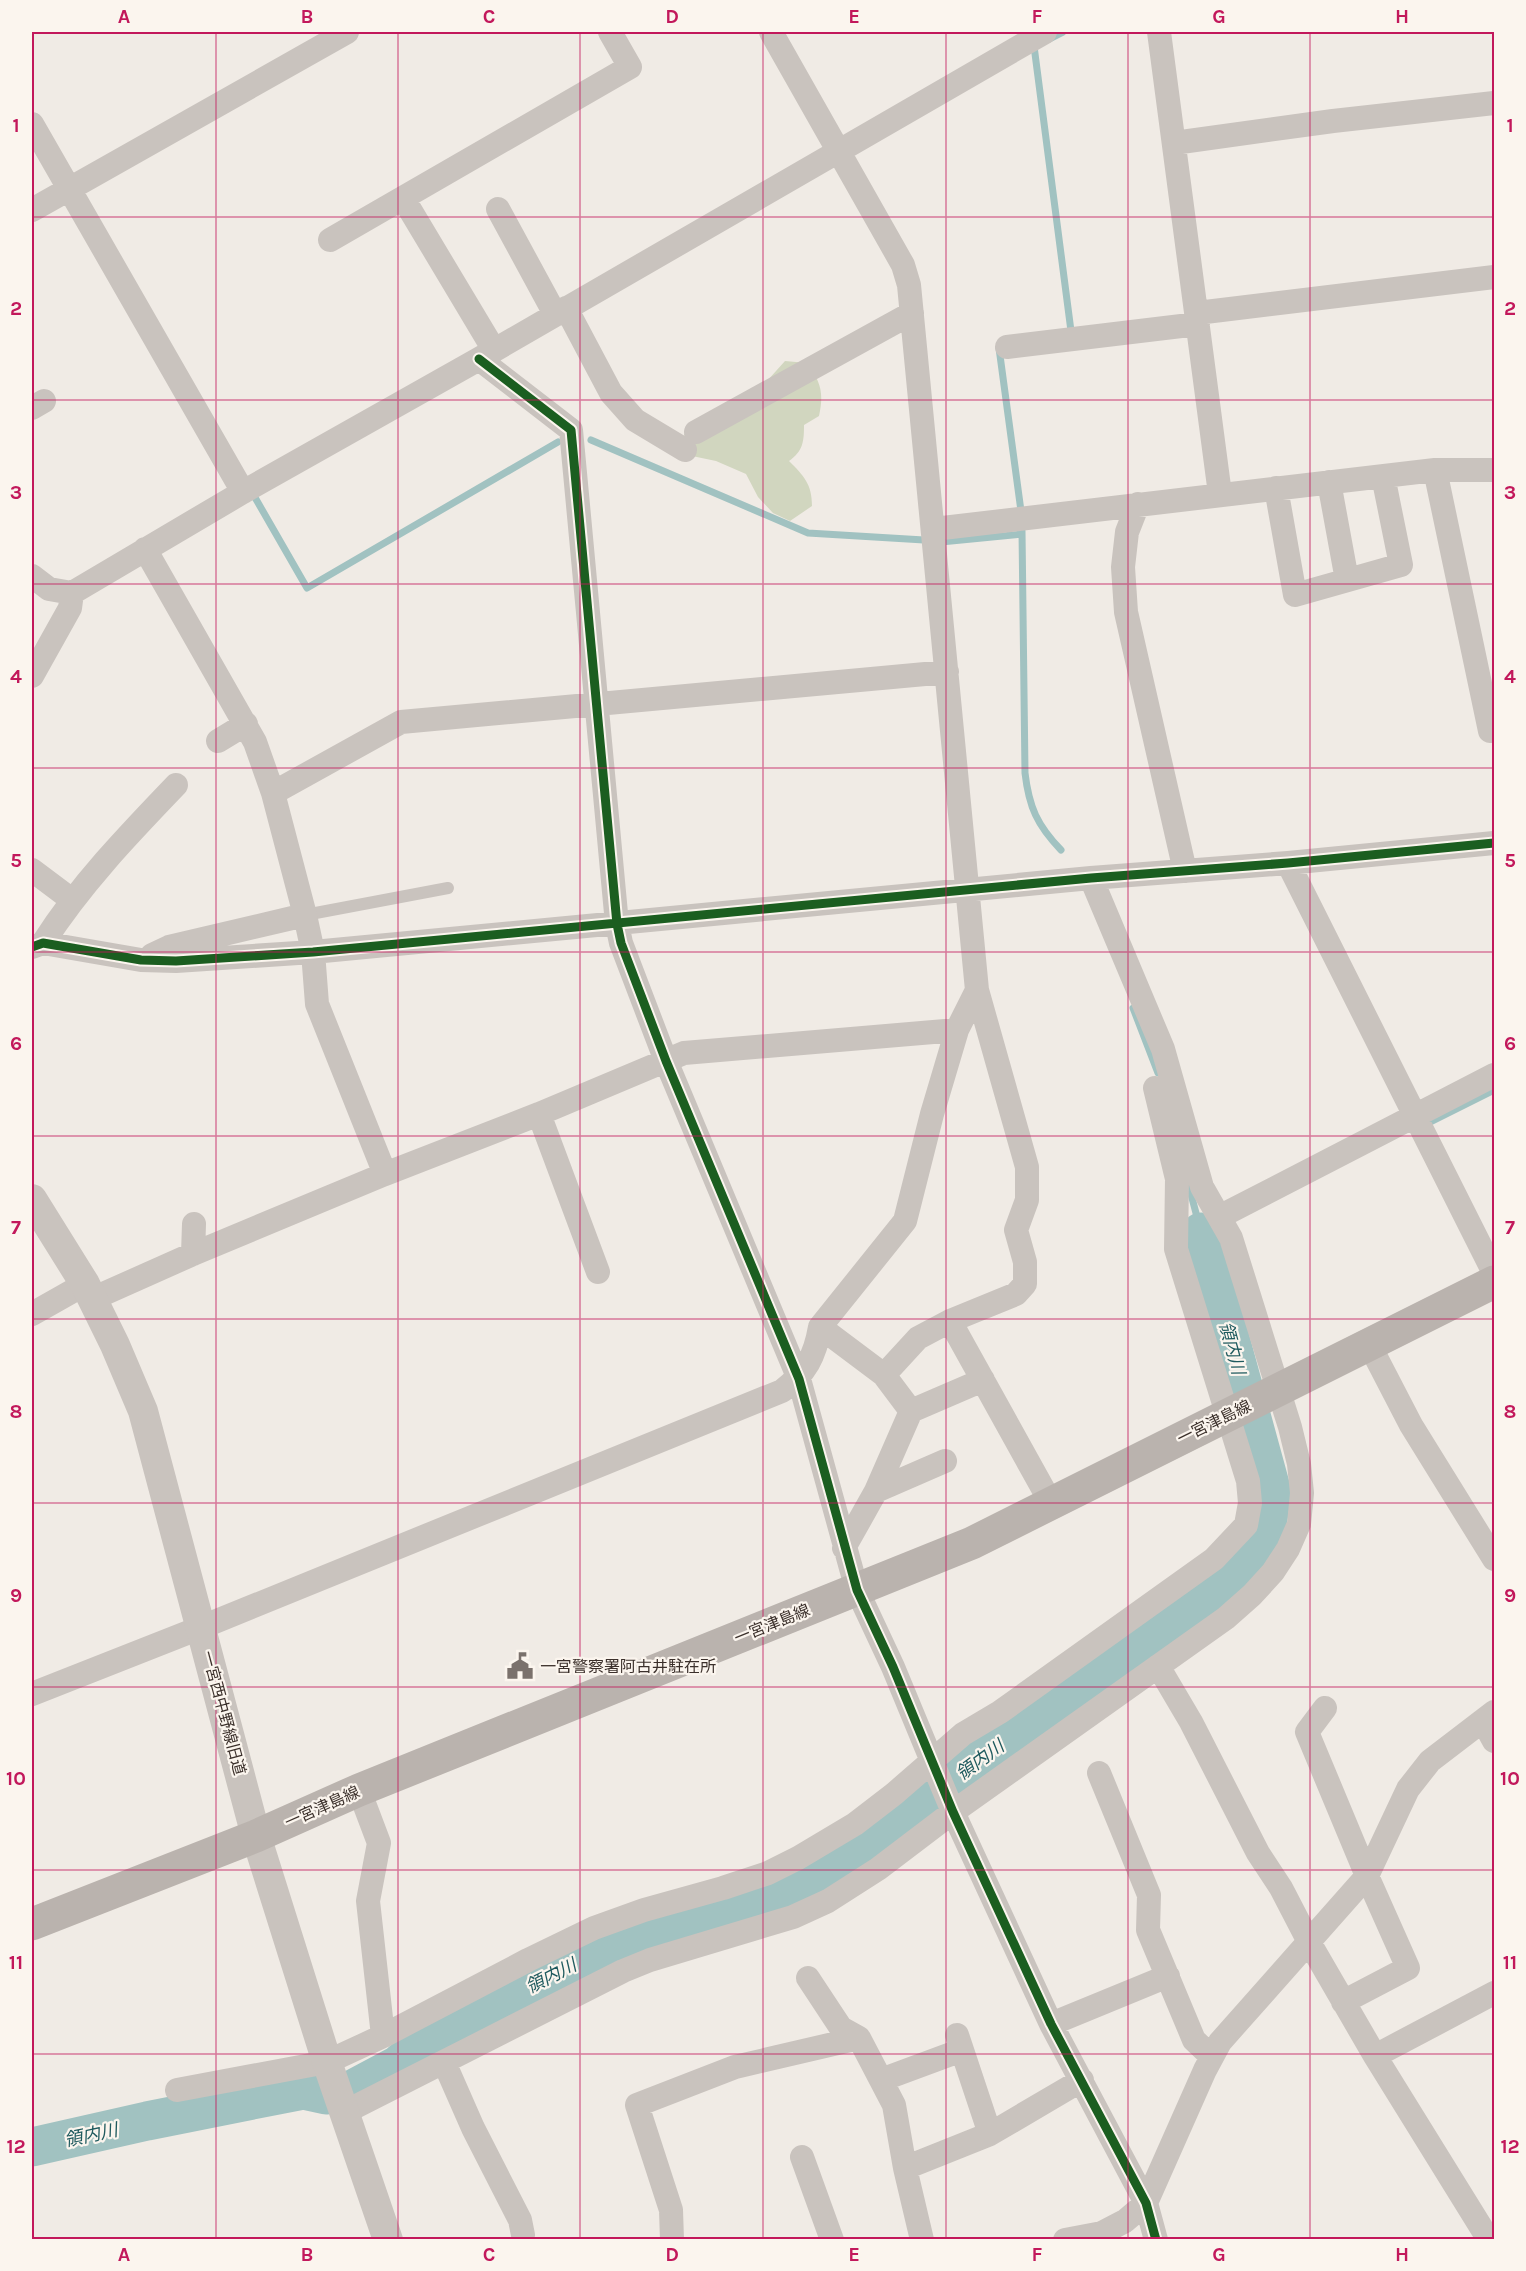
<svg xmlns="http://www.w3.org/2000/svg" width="1526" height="2271" viewBox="0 0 1526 2271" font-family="Karla,'Noto Sans JP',sans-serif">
  <rect width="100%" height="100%" fill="#f0ebe5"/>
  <!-- green -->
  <path fill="#d1d6bf" d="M785 361 807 363C821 382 824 393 819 416L804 425C804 442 803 451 789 461 804 476 812 484 812 506L790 521 773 513 758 497 746 474 716 461 692 456 684 434 767 381Z"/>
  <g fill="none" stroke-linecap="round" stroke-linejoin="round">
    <!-- stream -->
    <path stroke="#a1c2c1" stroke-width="7" d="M1049 39 1063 32
      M1037 45 1034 46 1071 331 1067 332
      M999 348 1021 511
      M591 440 808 533 924 540
      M253 494 307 588 558 442
      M1022 531 1025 773C1029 807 1037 825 1061 850
      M941 542 1022 534
      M1133 1008 1158 1073
      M1430 1122 1494 1090
      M1187 1179 1201 1232 1217 1225"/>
    <!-- river -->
    <path stroke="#a1c2c1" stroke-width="39" d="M353 2089 398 2065 424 2041 625 1938 729 1908 813 1879 1225 1584 1250 1559 1267 1526 1272 1492 1201 1232
      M32 2147 147 2121 303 2090 326 2095"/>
    <!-- service -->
    <path stroke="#c9c3be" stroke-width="12" d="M305 915 448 888"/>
    <!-- minor -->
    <path stroke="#c9c3be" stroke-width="24" d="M1159 32 1220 494
      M32 124 243 492
      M1174 143 1333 121 1494 103
      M403 198 494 350
      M498 209 555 314
      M32 210 347 32
      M330 240 630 67 610 32
      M566 308 611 393 635 420 685 450
      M1197 313 1494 277
      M1007 347 1198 324
      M479 359 571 430 617 924 621 943 666 1061 799 1379 857 1590 893 1667 953 1812 1051 2024 1146 2203 1156 2240
      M32 408 44 401
      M696 432 912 313
      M1435 470 1490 731 1494 730
      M1329 482 1347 580
      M1276 488 1295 595 1401 565 1383 476
      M1138 504 1127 532 1123 567 1126 612 1185 871
      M934 529 1435 470H1494
      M145 549 255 742 273 793 305 915 313 952 317 1004 385 1174
      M32 576 49 589 72 593 243 492 479 359 1045 32
      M32 676 70 608 72 593
      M218 741 246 724
      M273 793 401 722 947 672
      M1288 863 1494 1273
      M32 870 72 900
      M43 943C80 885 128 835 176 785
      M32 947 43 943 141 960 176 961 313 952 1091 878 1288 863 1494 843
      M152 955 169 947 305 915
      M539 1114 598 1272
      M1219 1217 1494 1075
      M193 1254 194 1224
      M92 1299 193 1254 385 1174 539 1114 684 1053 957 1030 977 990 909 285 903 265 771 32
      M32 1314 85 1284
      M950 1321 1051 1503
      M820 1327 884 1375 911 1411
      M1369 1344 1411 1425 1494 1559
      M884 1375 918 1338 950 1321 1016 1294 1025 1284V1262L1016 1230 1027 1200V1167L977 990
      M876 1491 945 1461
      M844 1548 876 1491 911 1411 983 1380
      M1158 1666 1191 1722 1258 1853 1281 1888 1309 1942 1375 2056 1489 2240
      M32 1694 202 1627 782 1391C806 1373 815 1356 820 1327L905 1221 932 1114 957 1030
      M1325 1708 1307 1732 1367 1876 1408 1968 1343 2002
      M1483 1721 1494 1741
      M1099 1773 1149 1895 1148 1930 1194 2040 1212 2057
      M359 1790 379 1843 368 1901 383 2036
      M808 1978 841 2028 859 2038
      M1051 2024 1168 1976
      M957 2035 990 2134
      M1375 2056 1494 1993
      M444 2062 473 2128 520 2220 523 2235
      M881 2080 962 2050
      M177 2090 327 2062 383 2036 528 1960 594 1928 644 1910 723 1888 768 1873 798 1858 855 1824 894 1794 963 1734 1000 1712 1214 1559 1246 1525 1250 1503 1248 1481 1176 1249 1177 1179 1155 1088
      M345 2112 623 1971 650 1960 793 1917 828 1901 878 1869 953 1812 1226 1618 1252 1595 1273 1572 1288 1549 1299 1524 1302 1493 1299 1464 1290 1427 1231 1238 1202 1187 1163 1049 1091 878
      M802 2157 832 2240
      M905 2168 990 2134 1082 2080
      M672 2240 671 2210 637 2105 735 2067 859 2038 894 2105 905 2168 922 2240
      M1065 2240 1102 2233 1125 2221 1146 2203 1205 2070 1220 2042 1367 1876 1408 1789 1430 1761 1494 1712"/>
    <!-- tertiary -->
    <path stroke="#c9c3be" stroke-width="30" d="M32 1199 85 1284 115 1345 143 1411 256 1836 327 2062 388 2240"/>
    <!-- secondary -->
    <path stroke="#bab3ae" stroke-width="33" d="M32 1924 256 1836 359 1790 972 1543 1494 1282"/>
    <defs>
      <path id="cycleway" d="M479 359 571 430 617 924 621 943 666 1061 799 1379 857 1590 893 1667 953 1812 1051 2024 1146 2203 1156 2240
        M32 947 43 943 141 960 176 961 313 952 1091 878 1288 863 1494 843"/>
    </defs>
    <!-- cycleway casing -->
    <use href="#cycleway" stroke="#fbf5ee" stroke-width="13"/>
    <!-- cycleway -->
    <use href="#cycleway" stroke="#1b5e20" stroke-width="9"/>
  </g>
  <!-- grid -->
  <path fill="none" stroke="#c2185b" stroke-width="1.5" stroke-opacity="0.55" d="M216 32V2240M398 32V2240M580 32V2240M763 32V2240M946 32V2240M1128 32V2240M1310 32V2240M32 217H1494M32 400H1494M32 584H1494M32 768H1494M32 952H1494M32 1136H1494M32 1319H1494M32 1503H1494M32 1687H1494M32 1870H1494M32 2054H1494"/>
  <!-- icons -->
  <defs>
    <symbol id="civic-bare" viewBox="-9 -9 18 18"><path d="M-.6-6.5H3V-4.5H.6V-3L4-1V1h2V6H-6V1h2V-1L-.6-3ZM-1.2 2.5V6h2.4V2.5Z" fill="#7a716c" stroke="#fbf5ee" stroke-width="2.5" paint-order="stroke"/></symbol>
  </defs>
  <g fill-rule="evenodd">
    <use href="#civic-bare" x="501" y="1647" width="38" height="38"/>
  </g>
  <g text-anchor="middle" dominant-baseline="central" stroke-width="4.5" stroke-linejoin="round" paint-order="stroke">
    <!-- street labels -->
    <g font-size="16" fill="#3b302b" stroke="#fbf5ee">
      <text transform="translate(1214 1422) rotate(-26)">一宮津島線</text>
      <text transform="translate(772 1624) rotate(-22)">一宮津島線</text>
      <text transform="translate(224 1713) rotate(75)">一宮西中野線旧道</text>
      <text transform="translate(322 1807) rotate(-24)">一宮津島線</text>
    </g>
    <!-- poi labels -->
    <g font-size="16" fill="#3b302b" stroke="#fbf5ee" text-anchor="start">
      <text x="540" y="1666">一宮警察署阿古井駐在所</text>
    </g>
    <!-- water labels -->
    <g font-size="18" font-style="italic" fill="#1f5a5e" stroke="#fbf5ee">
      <text transform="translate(1232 1348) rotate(75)">領内川</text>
      <text transform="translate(980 1760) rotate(-36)">領内川</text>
      <text transform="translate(551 1976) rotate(-27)">領内川</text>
      <text transform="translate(91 2135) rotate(-12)">領内川</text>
    </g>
  </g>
  <!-- border -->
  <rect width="1526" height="2271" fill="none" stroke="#fbf5ee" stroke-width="66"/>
  <rect x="33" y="33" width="1460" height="2205" fill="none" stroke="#c2185b" stroke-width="2"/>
  <g font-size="20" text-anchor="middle" font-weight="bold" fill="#c2185b">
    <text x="124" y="23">A</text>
    <text x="307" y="23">B</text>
    <text x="489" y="23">C</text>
    <text x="672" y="23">D</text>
    <text x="854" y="23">E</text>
    <text x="1037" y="23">F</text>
    <text x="1219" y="23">G</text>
    <text x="1402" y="23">H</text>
    <text x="16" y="132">1</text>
    <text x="1510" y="132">1</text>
    <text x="16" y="315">2</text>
    <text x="1510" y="315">2</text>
    <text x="16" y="499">3</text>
    <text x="1510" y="499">3</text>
    <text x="16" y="683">4</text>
    <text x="1510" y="683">4</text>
    <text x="16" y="867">5</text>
    <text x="1510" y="867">5</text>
    <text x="16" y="1050">6</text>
    <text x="1510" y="1050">6</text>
    <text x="16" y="1234">7</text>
    <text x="1510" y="1234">7</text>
    <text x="16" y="1418">8</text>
    <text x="1510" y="1418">8</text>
    <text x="16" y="1602">9</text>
    <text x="1510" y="1602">9</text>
    <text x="16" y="1785">10</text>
    <text x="1510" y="1785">10</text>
    <text x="16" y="1969">11</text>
    <text x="1510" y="1969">11</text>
    <text x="16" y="2153">12</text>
    <text x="1510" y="2153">12</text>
    <text x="124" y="2261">A</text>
    <text x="307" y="2261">B</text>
    <text x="489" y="2261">C</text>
    <text x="672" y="2261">D</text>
    <text x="854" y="2261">E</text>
    <text x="1037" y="2261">F</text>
    <text x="1219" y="2261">G</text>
    <text x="1402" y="2261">H</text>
  </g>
</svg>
